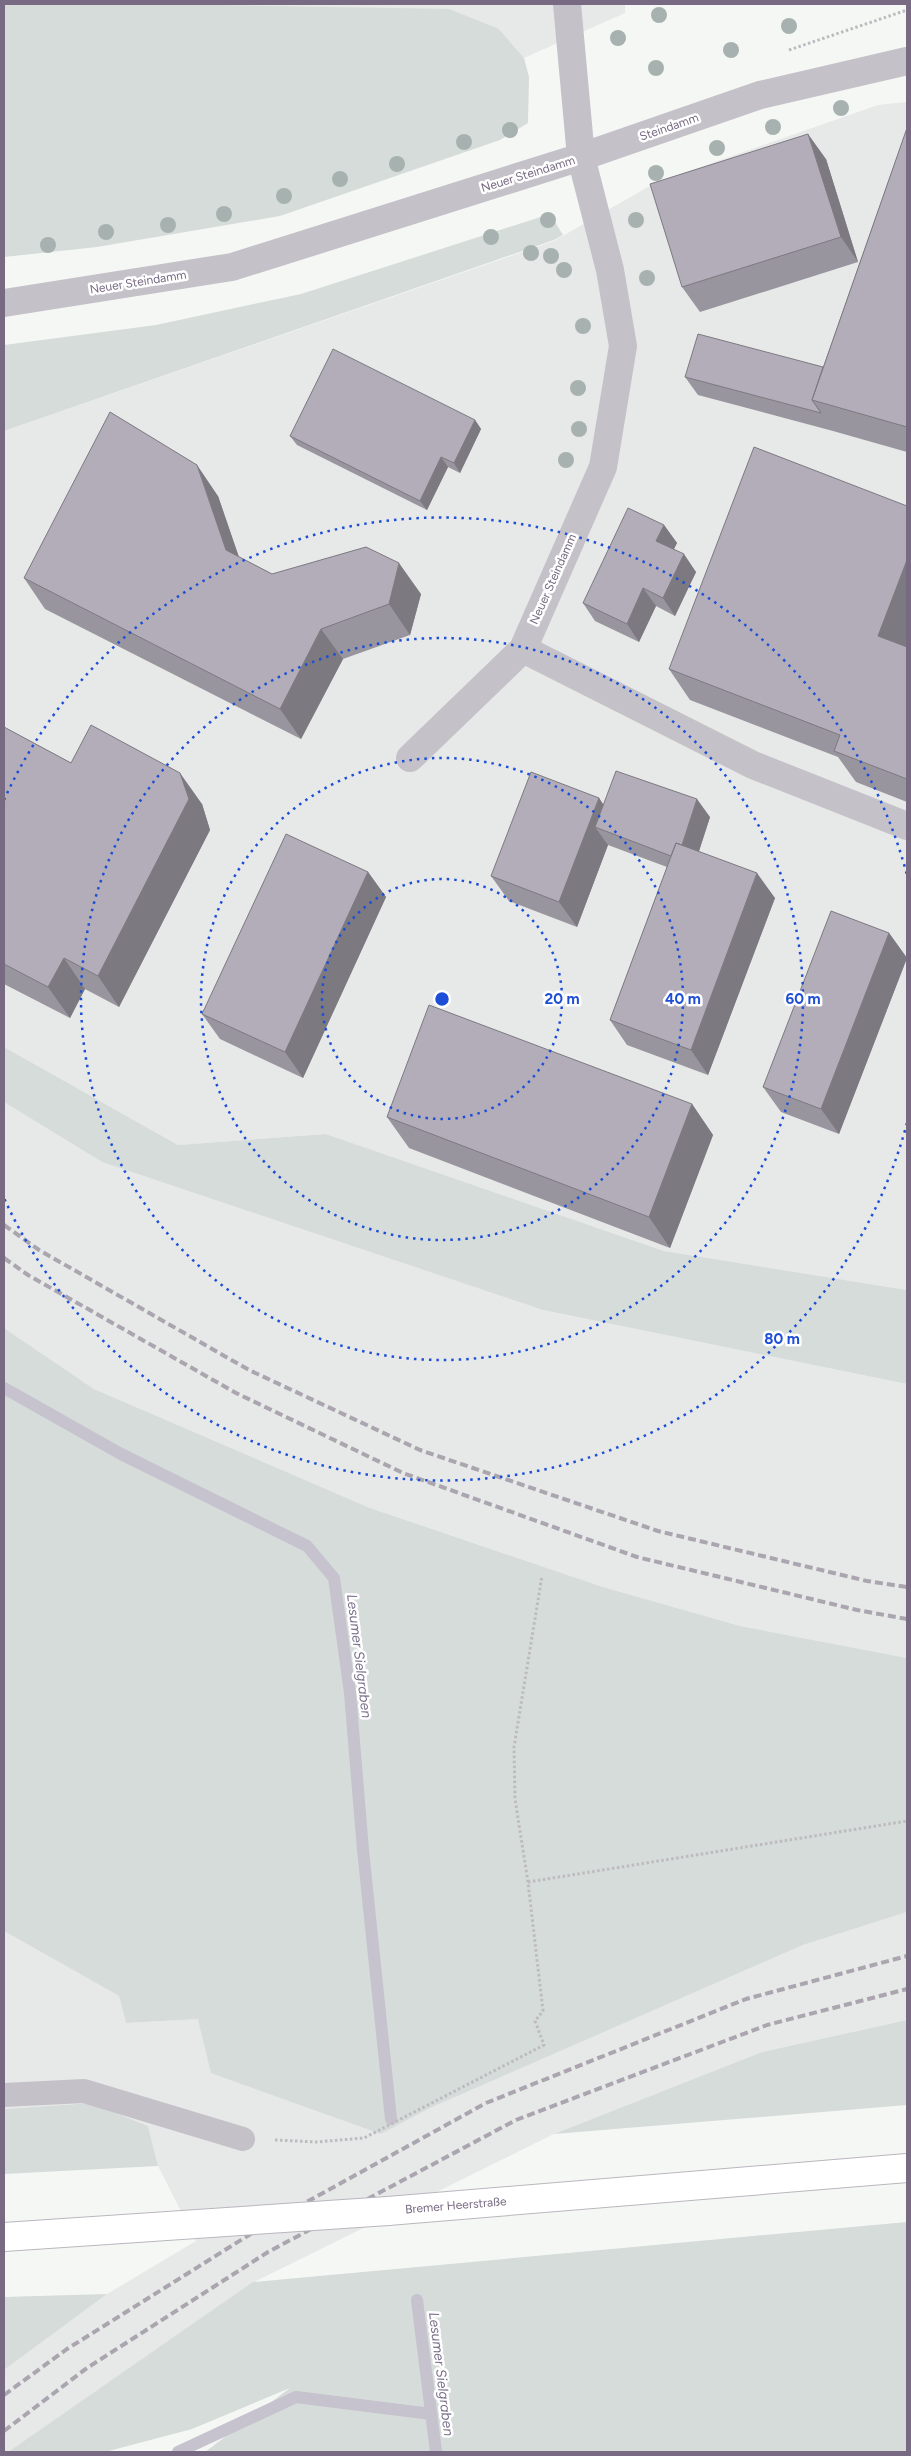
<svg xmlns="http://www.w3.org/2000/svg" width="911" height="2456" viewBox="0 0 911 2456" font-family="Figtree,sans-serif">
  <rect width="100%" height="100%" fill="#f5f7f5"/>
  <!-- built -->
  <path fill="#e7e8e8" d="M158 4H625V13L524 58 499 29Z
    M907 102V1290L664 1251 326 1134 178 1145 4 1047V431L554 241 655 183 878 105Z
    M4 1102 102 1162 543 1310 907 1384V1658L740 1626 603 1587 370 1508 94 1389 4 1328Z
    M907 1912V2020L762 2052 554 2134 254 2282 8 2452H4V2370L107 2294 196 2241 158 2166 148 2126 91 2103 4 2109V1931L119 1996 126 2023 198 2019 381 2134 430 2108 803 1945Z"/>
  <!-- green -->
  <path fill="#d5dcda" d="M4 4H158L449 9 499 29 524 58 529 77 528 123 500 140 280 216 97 247 4 257Z
    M550 214 563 235 554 240 4 431V345L156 325 301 294Z
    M4 1047 178 1145 326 1134 664 1251 907 1290V1384L543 1310 102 1162 4 1102Z
    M4 1328 94 1389 370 1508 603 1587 740 1626 907 1658V1912L803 1945 430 2108 381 2134 211 2073 198 2019 126 2023 119 1996 4 1931Z
    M907 2020V2105L554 2134 762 2052Z
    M91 2103 148 2126 158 2166 4 2174V2109Z
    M907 2222V2452H205L290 2388 192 2429 105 2452H8L253 2282Z
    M107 2294 4 2370V2297Z"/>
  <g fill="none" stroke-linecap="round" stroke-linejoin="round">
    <!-- stream -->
    <path stroke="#c6c2ce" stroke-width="12" d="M4 1388 121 1454 307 1546 334 1578 350 1693 363 1850 391 2119
      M417 2300 436 2452
      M178 2452 296 2397 431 2414"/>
    <defs>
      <g id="secondary">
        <path id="s1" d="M388 2211 907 2168"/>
      </g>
    </defs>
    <!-- secondary casing -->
    <use href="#secondary" stroke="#bab6be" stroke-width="30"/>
    <!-- path -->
    <path stroke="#bebbc0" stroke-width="3" stroke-dasharray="2.5 2.5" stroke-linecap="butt" d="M789 50 907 10
      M528 1882 907 1821
      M275 2140 316 2142 364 2138 544 2045 535 2021 543 2011 528 1882 515 1799 514 1747 542 1576"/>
    <!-- lane -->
    <path stroke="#c5c1c8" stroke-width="24" d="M4 2095 84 2091 243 2139"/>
    <!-- street -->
    <path stroke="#c5c1c8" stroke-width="28" d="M4 303 232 267 581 157 760 95 907 61
      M523 649 753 765 907 826
      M410 758 523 649 603 467 623 346 610 270 581 157 567 4"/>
    <!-- secondary -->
    <use href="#secondary" stroke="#fff" stroke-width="28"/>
    <!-- rail -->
    <path stroke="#aaa5ae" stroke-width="4" stroke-dasharray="8 4" stroke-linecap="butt" d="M4 1225 39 1250 249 1370 420 1450 658 1531 867 1581 907 1587
      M4 1258 28 1275 236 1393 403 1473 637 1557 857 1610 907 1619
      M4 2395 67 2349 265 2225 486 2103 746 1999 907 1956
      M4 2431 87 2368 268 2252 516 2120 767 2025 907 1989"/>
    <defs>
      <path id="secondary-bridge" d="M4 2237 388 2211"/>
    </defs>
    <!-- secondary-bridge casing -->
    <use href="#secondary-bridge" stroke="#bab6be" stroke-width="30" stroke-linecap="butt"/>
    <!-- secondary-bridge -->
    <use href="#secondary-bridge" stroke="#fff" stroke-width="28"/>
  </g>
  <!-- trees -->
  <g fill="#a7b2b0">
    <circle cx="659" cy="15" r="8"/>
    <circle cx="789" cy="26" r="8"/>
    <circle cx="618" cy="38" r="8"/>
    <circle cx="731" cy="50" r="8"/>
    <circle cx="656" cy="68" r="8"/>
    <circle cx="841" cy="108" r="8"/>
    <circle cx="773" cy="127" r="8"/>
    <circle cx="510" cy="130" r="8"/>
    <circle cx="464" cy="142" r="8"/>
    <circle cx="717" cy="148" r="8"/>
    <circle cx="397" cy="164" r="8"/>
    <circle cx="656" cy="173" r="8"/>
    <circle cx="340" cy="179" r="8"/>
    <circle cx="284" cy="196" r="8"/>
    <circle cx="224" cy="214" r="8"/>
    <circle cx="548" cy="220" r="8"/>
    <circle cx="636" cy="220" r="8"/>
    <circle cx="168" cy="225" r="8"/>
    <circle cx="106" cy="232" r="8"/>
    <circle cx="491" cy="237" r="8"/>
    <circle cx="48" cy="245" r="8"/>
    <circle cx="531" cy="253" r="8"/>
    <circle cx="551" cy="256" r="8"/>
    <circle cx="564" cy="270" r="8"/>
    <circle cx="647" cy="278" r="8"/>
    <circle cx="583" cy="326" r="8"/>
    <circle cx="578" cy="388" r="8"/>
    <circle cx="579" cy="429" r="8"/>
    <circle cx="566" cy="460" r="8"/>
  </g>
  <!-- wall -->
  <path fill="#99959e" d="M907 128V452L833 431 698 395 685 377 823 367Z
    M826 159 858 262 700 312 682 287Z
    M475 420 481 429 460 473 448 467 427 510 297 445 290 436Z
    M218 496 239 557 272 574 421 594 410 635 343 659 301 739 45 609 24 578Z
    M907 506V802L856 782 838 757 690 700 669 669Z
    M664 525 677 543 674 549 696 572 675 616 656 606 639 642 595 621 583 603Z
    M4 727 71 763 202 804 210 830 119 1007 85 989 70 1018 4 984Z
    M599 798 603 805 710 817 699 851 775 898 708 1075 627 1045 610 1020 667 867 608 845 577 927 509 901 491 876Z
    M368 872 386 897 303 1078 220 1039 202 1014Z
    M889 933 907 958 839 1134 781 1112 763 1087Z
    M692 1104 713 1135 670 1248 409 1148 387 1117Z"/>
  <!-- shaded-wall -->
  <path fill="#7d7981" d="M808 134 826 159 858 262 841 237Z
    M475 420 481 429 460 473 454 463Z
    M441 457 448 467 427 510 420 501Z
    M197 465 218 496 247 581 226 550Z
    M664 525 677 543 669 558 656 541Z
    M684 554 696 572 675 616 663 598Z
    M907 560V647L878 636Z
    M399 563 421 594 410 635 389 604Z
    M643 588 656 606 639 642 627 624Z
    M321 629 343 659 301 739 280 709Z
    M180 773 202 804 210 830 119 1007 98 976Z
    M599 798 616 823 595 827 608 845 577 927 559 902Z
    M697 799 710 817 691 876 678 858Z
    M368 872 386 897 303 1078 285 1052Z
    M757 873 775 898 708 1075 691 1050Z
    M889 933 907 958 839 1134 821 1109Z
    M64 958 85 989 70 1018 48 987Z
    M692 1104 713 1135 670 1248 649 1217Z"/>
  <!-- building -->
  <path fill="#b2adb8" stroke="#7d7981" d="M907 128V427L812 400Z
    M808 134 841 237 682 287 650 184Z
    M698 334 823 367 812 400 821 413 685 377Z
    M333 349 475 420 454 463 441 457 420 501 290 436Z
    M110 412 197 465 226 550 272 574 366 547 399 563 389 604 321 629 280 709 24 578Z
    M754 447 907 506V560L878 636 907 647V779L834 751 840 735 669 669Z
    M628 508 664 525 656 541 684 554 663 598 643 588 627 624 583 603Z
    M91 725 180 773 189 799 98 976 64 958 48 987 4 964V727L71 763Z
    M616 771 697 799 682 845 676 843 671 856 595 827Z
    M531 772 599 798 559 902 491 876Z
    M286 834 368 872 285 1052 202 1014Z
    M676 843 757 873 691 1050 610 1020Z
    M831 911 889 933 821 1109 763 1087Z
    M429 1005 692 1104 649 1217 387 1117Z"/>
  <!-- distance rings -->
  <g fill="none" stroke="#1d4ed8" stroke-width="2.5" stroke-dasharray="2.5 5">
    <circle cx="442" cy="999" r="120"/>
    <circle cx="442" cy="999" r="241"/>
    <circle cx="442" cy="999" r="361"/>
    <path d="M907 1123A481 481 0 0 1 4 1198M4 800A481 481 0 0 1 907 875"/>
  </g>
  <g text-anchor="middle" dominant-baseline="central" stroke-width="5" stroke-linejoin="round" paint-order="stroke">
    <!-- street labels -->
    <g font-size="12" fill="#776a82" stroke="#fff">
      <text transform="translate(669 127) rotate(-19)">Steindamm</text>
      <text transform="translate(528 174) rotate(-17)">Neuer Steindamm</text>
      <text transform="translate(138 282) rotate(-9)">Neuer Steindamm</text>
      <text transform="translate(553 579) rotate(-66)">Neuer Steindamm</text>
      <text stroke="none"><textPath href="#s1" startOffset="68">Bremer Heerstraße</textPath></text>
    </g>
    <!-- water labels -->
    <g font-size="14" font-style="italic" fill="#7a708b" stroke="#fff">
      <text transform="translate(359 1656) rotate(83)">Lesumer Sielgraben</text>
      <text transform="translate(441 2374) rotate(83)">Lesumer Sielgraben</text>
    </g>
  </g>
  <circle cx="442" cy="999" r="8" fill="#1d4ed8" stroke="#fff" stroke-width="2.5"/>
  <g font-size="15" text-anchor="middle" font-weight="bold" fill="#1d4ed8" stroke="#fff" stroke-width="5" stroke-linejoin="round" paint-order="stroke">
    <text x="562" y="1004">20 m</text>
    <text x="683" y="1004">40 m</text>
    <text x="803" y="1004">60 m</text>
    <text x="782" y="1344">80 m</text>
  </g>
  <!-- border -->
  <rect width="911" height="2456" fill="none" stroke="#776a82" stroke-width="10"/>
</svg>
